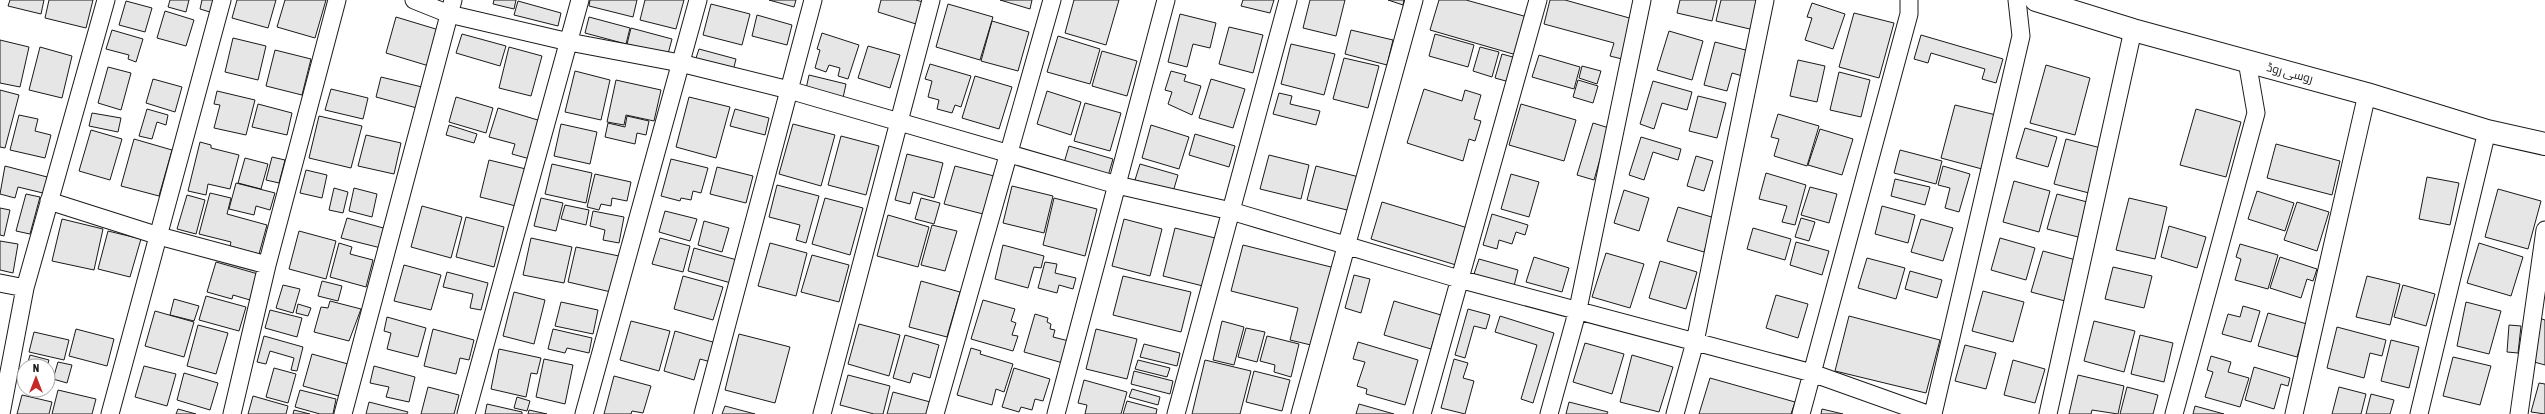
<svg xmlns="http://www.w3.org/2000/svg" width="2545" height="414" viewBox="0 0 2545 414" font-family="'Asap Condensed',Cairo,sans-serif">
  <rect width="100%" height="100%" fill="#fff"/>
  <!-- building -->
  <path fill="#e6e6e6" stroke="#1a1a1a" d="M10 0H44L41 14 8 6Z
    M49 0H93L86 28 45 18Z
    M170 0H189L186 12 168 7Z
    M202 0H217L213 13 200 9Z
    M237 0H276L268 28 232 18Z
    M285 0H326L315 38 277 27Z
    M494 0H516L514 9 493 4Z
    M590 0H637L633 17 589 6Z
    M645 0H684L676 29 640 20Z
    M769 0H796L794 7Z
    M881 0H916L923 2 916 24 878 12Z
    M1000 0H1032L1030 9Z
    M1074 0H1119L1106 45 1065 33Z
    M1243 0H1274L1270 13 1241 6Z
    M1310 0H1345L1336 36 1303 28Z
    M1388 0H1404L1403 5Z
    M1439 0H1466L1531 18 1520 56 1430 30Z
    M1550 0H1565L1633 19 1622 59 1610 56 1614 43 1544 24Z
    M1680 0H1717L1712 21 1677 13Z
    M1721 0H1761L1754 30 1716 21Z
    M126 1 152 8 145 32 119 25Z
    M518 1 561 13 558 26 514 15Z
    M1812 3 1845 14 1833 49 1805 40 1812 18 1807 17Z
    M711 4 750 14 742 45 703 35Z
    M948 4 993 17 980 60 936 47Z
    M165 11 194 20 186 46 157 38Z
    M1854 13 1894 23 1879 78 1839 67Z
    M1180 14 1216 23 1210 48 1193 44 1187 67 1168 62Z
    M757 15 792 25 787 45 752 36Z
    M396 17 439 30 429 66 386 53Z
    M589 17 630 28 626 44 585 33Z
    M992 21 1029 32 1018 71 981 61Z
    M1229 27 1263 35 1253 73 1219 64Z
    M631 28 672 39 668 54 627 44Z
    M112 30 143 39 136 62 128 59 129 55 106 49Z
    M1351 30 1393 40 1387 65 1345 54Z
    M1669 31 1703 41 1692 80 1657 70Z
    M822 33 859 45 848 79 838 76 840 68 829 65 826 72 815 68 820 50 817 49Z
    M462 34 506 46 500 66 456 53Z
    M1435 34 1474 45 1468 67 1429 56Z
    M1921 35 2003 59 1996 83 1982 79 1985 69 1931 53 1928 63 1914 59Z
    M1058 36 1100 49 1090 84 1047 72Z
    M233 38 266 46 258 80 225 72Z
    M0 40 29 47 20 87 0 83Z
    M1715 42 1753 52 1746 77 1732 73 1727 91 1704 85Z
    M1291 44 1335 54 1324 95 1281 84Z
    M868 46 900 55 890 88 858 78Z
    M40 47 72 56 62 98 29 90Z
    M509 47 542 56 531 96 499 88Z
    M1480 47 1499 52 1492 77 1473 71Z
    M699 49 736 59 733 71 695 61Z
    M275 50 311 59 302 95 266 86Z
    M1102 51 1137 61 1127 96 1092 86Z
    M1502 54 1520 59 1513 83 1495 78Z
    M1539 55 1580 67 1574 89 1532 77Z
    M1344 58 1379 66 1368 108 1333 99Z
    M1798 60 1825 66 1817 102 1790 96Z
    M930 64 971 76 961 107 955 105 952 113 937 109 939 100 928 97 932 81 925 79Z
    M2046 65 2090 78 2075 135 2030 123Z
    M1582 66 1601 71 1597 84 1579 78Z
    M108 67 131 73 121 110 98 103Z
    M575 71 610 80 601 120 565 112Z
    M1171 71 1186 75 1184 81 1201 86 1192 115 1168 104 1172 92 1165 90Z
    M1839 72 1870 80 1861 117 1830 110Z
    M809 75 846 84 843 98 806 89Z
    M975 76 1012 87 999 129 962 118Z
    M381 77 422 87 417 108 376 97Z
    M153 79 182 87 175 112 146 103Z
    M1211 79 1245 89 1233 128 1199 118Z
    M616 80 661 90 654 121 626 115 624 125 607 122Z
    M1578 80 1598 86 1593 103 1573 97Z
    M1653 81 1692 92 1687 110 1662 103 1654 129 1640 124Z
    M331 89 368 98 363 119 325 110Z
    M1424 89 1462 101 1465 90 1481 95 1474 119 1481 121 1475 141 1469 139 1463 161 1407 143Z
    M0 90 19 95 5 148 0 147Z
    M217 91 255 100 246 135 214 128 220 105 214 104Z
    M1047 91 1081 102 1071 135 1037 124Z
    M1279 93 1292 96 1290 104 1320 111 1316 125 1273 114Z
    M1698 96 1726 103 1717 138 1689 131Z
    M456 97 493 108 486 133 449 122Z
    M689 97 730 107 716 158 676 147Z
    M1085 103 1121 113 1110 151 1074 141Z
    M258 104 292 113 287 135 252 127Z
    M1521 104 1576 120 1564 161 1509 145Z
    M1955 105 1996 115 1982 169 1941 158Z
    M498 108 541 121 530 159 512 154 515 144 489 137Z
    M147 109 168 115 166 125 157 122 152 139 139 136Z
    M735 109 769 118 765 135 730 126Z
    M2196 109 2241 122 2226 177 2180 165Z
    M92 113 121 118 118 132 89 126Z
    M1778 114 1819 126 1807 166 1774 156 1779 139 1771 137Z
    M19 115 38 119 35 131 51 135 45 158 10 150Z
    M319 116 362 126 351 168 309 158Z
    M627 116 649 121 646 135 637 133 635 144 605 137 608 123 625 127Z
    M1593 123 1609 128 1594 180 1577 175Z
    M561 124 597 132 590 164 554 156Z
    M793 124 835 135 821 186 779 174Z
    M449 125 477 134 474 143 446 135Z
    M1151 125 1189 137 1179 169 1142 158Z
    M2025 128 2057 137 2048 167 2016 158Z
    M1820 129 1853 139 1842 175 1808 165Z
    M91 130 122 139 110 180 79 171Z
    M1195 134 1235 146 1229 167 1189 155Z
    M366 135 401 143 394 174 358 166Z
    M841 136 879 146 866 195 828 185Z
    M1641 137 1681 149 1678 160 1653 152 1644 180 1629 175Z
    M134 139 172 150 159 196 121 186Z
    M2066 139 2101 148 2089 193 2054 184Z
    M200 142 211 145V148L239 155 230 189 208 184 206 195 188 191Z
    M2276 144 2340 161 2332 195 2267 178Z
    M1069 146 1113 159 1108 176 1064 163Z
    M1900 150 1942 161 1936 184 1894 173Z
    M907 154 943 163 934 198 913 192 910 204 895 200Z
    M1269 155 1309 165 1301 199 1260 189Z
    M1696 156 1713 161 1704 191 1687 186Z
    M272 157 285 160 279 183 266 180Z
    M245 158 268 164 261 189 238 183Z
    M671 159 708 168 701 193 693 191 691 200 681 198 680 201 661 196Z
    M489 160 530 170 520 207 480 197Z
    M552 164 592 173 586 203 545 194Z
    M1140 164 1178 175 1173 192 1135 180Z
    M5 166 51 178 47 194 18 187 15 198 0 194Z
    M955 166 994 176 983 214 944 204Z
    M1316 166 1363 178 1355 212 1307 200Z
    M1943 166 1970 174 1959 212 1945 208 1950 188 1938 185Z
    M717 167 753 176 746 203 710 194Z
    M306 170 327 175 322 198 300 193Z
    M1766 173 1806 185 1795 225 1782 222 1787 206 1759 199Z
    M595 174 631 182 627 201 612 198 611 206 601 204 599 210 587 207Z
    M1511 174 1539 182 1529 217 1501 209Z
    M2427 177 2459 183 2450 225 2419 219Z
    M1895 179 1930 187 1925 205 1891 196Z
    M2014 181 2050 191 2039 232 2003 222Z
    M236 183 275 193 270 210 256 206 254 215 229 209Z
    M777 185 819 196 806 243 796 240 800 225 769 217Z
    M1012 186 1053 196 1044 233 1003 223Z
    M1810 187 1837 194 1829 223 1801 215Z
    M334 188 348 192 343 213 329 210Z
    M354 188 377 194 372 217 349 211Z
    M2498 189 2541 201 2528 249 2485 237Z
    M1624 190 1649 198 1639 231 1614 223Z
    M2257 191 2294 203 2285 231 2248 219Z
    M210 193 231 198 227 214 267 225 259 254 230 246 231 242 199 234Z
    M26 194 40 197 30 234 16 231Z
    M2057 194 2091 203 2082 238 2047 229Z
    M187 195 205 200 196 234 177 229Z
    M541 198 563 203 556 231 534 226Z
    M825 198 863 208 850 255 812 244Z
    M921 198 940 203 934 224 915 219Z
    M1054 198 1097 209 1085 256 1043 245Z
    M2129 198 2167 207 2155 259 2116 250Z
    M1382 202 1468 228 1456 265 1371 239Z
    M2297 202 2329 212 2317 251 2284 240Z
    M565 205 589 210 586 225 561 219Z
    M422 206 462 217 451 258 411 247Z
    M1882 206 1915 215 1908 243 1875 234Z
    M1678 207 1715 218 1704 252 1667 241Z
    M0 208 10 210 4 236 0 235Z
    M593 211 624 217 619 243 603 240 605 230 590 226Z
    M665 211 697 219 690 241 659 232Z
    M1492 214 1528 225 1525 235 1516 232 1512 244 1499 240 1497 249 1483 245Z
    M888 215 929 227 918 267 877 256Z
    M466 217 504 227 494 267 456 257Z
    M347 218 387 229 381 248 341 238Z
    M1801 218 1815 222 1809 241 1795 237Z
    M62 219 103 229 94 270 52 261Z
    M1124 219 1162 229 1150 276 1112 266Z
    M1921 219 1953 228 1943 261 1911 252Z
    M704 221 729 228 722 252 698 245Z
    M932 225 957 231 945 271 921 265Z
    M2169 226 2206 237 2197 268 2161 257Z
    M1175 228 1215 238 1203 286 1163 276Z
    M1753 228 1791 239 1785 260 1747 249Z
    M108 231 141 239 130 277 98 269Z
    M299 231 336 241 326 279 289 269Z
    M531 238 572 247 564 283 523 275Z
    M660 238 690 246 683 272 652 264Z
    M2000 238 2035 248 2026 280 1991 270Z
    M0 241 18 244 13 273 0 270Z
    M1796 242 1829 251 1822 275 1790 265Z
    M339 243 352 247 350 254 373 260 366 287 330 277Z
    M770 243 807 253 796 296 758 286Z
    M2479 243 2523 257 2511 296 2467 283Z
    M2240 244 2278 255 2268 289 2235 280 2241 259 2236 257Z
    M1003 245 1044 256 1041 268 1034 267 1028 288 995 279Z
    M1243 245 1335 268 1315 346 1290 340 1298 308 1231 291Z
    M576 247 619 256 611 292 568 282Z
    M694 248 737 260 731 283 688 271Z
    M2043 251 2076 260 2065 301 2031 292Z
    M1606 253 1644 264 1630 308 1592 297Z
    M812 255 849 265 839 302 801 292Z
    M1534 257 1569 268 1562 292 1526 282Z
    M2280 257 2317 269 2313 281 2307 279 2301 298 2270 288Z
    M1867 258 1905 268 1896 299 1858 288Z
    M1479 259 1518 270 1514 286 1474 274Z
    M1660 261 1697 272 1686 309 1649 298Z
    M216 262 258 274 250 300 233 295 232 299 207 292Z
    M1045 262 1057 264 1055 273 1076 278 1073 289 1059 285 1057 293 1038 288Z
    M404 265 441 275 431 310 394 301Z
    M2113 267 2152 276 2144 308 2105 299Z
    M1910 271 1942 280 1937 298 1905 289Z
    M447 272 488 283 481 310 470 308 473 294 443 287Z
    M1354 275 1370 279 1361 313 1345 308Z
    M683 276 723 287 713 320 674 309Z
    M1123 276 1191 292 1181 332 1113 315Z
    M2367 276 2400 284 2390 325 2356 317Z
    M322 281 342 286 338 301 318 296Z
    M921 281 960 292 947 337 909 327Z
    M283 285 300 289 293 313 276 308Z
    M2403 285 2435 294 2426 326 2394 317Z
    M1983 291 2024 302 2013 342 1972 331Z
    M514 292 545 300 534 344 503 336Z
    M1776 295 1808 304 1798 338 1766 328Z
    M206 296 246 307 239 331 199 320Z
    M174 299 199 306 194 321 170 315Z
    M983 300 1015 309 1011 321 1016 323 1012 335 1018 336 1013 351 971 339Z
    M330 301 361 309 349 341 314 332 321 307 328 308Z
    M1394 301 1441 315 1431 349 1384 335Z
    M561 302 598 310 593 334 555 326Z
    M2466 302 2501 311 2489 354 2457 346Z
    M298 304 311 308 308 316 296 313Z
    M2243 306 2260 311 2251 342 2222 334 2228 314 2240 317Z
    M1468 309 1490 315 1486 329 1474 326 1465 358 1455 355Z
    M270 310 302 318 297 337 265 328Z
    M155 311 194 322 184 357 145 346Z
    M2268 313 2307 324 2297 357 2258 346Z
    M1035 314 1048 318 1047 322 1051 324 1050 329 1055 330 1053 337 1069 341 1063 363 1024 352Z
    M1500 316 1554 333 1533 403 1521 399 1537 345 1495 332Z
    M1849 316 1940 340 1926 393 1835 371Z
    M387 317 426 328 418 357 387 349 391 333 384 331Z
    M2539 318 2545 320V365L2527 360Z
    M631 321 670 331 659 371 620 360Z
    M1222 321 1244 327 1234 365 1213 360Z
    M2094 321 2135 331 2124 372 2084 361Z
    M859 324 900 335 889 376 848 364Z
    M198 325 228 333 216 374 187 366Z
    M2509 325 2521 326 2518 353 2507 352Z
    M2337 327 2386 340 2382 356 2370 353 2364 378 2327 368Z
    M1246 328 1265 332 1257 362 1238 357Z
    M76 329 114 339 107 366 69 356Z
    M433 329 474 340 469 360 460 358 456 374 424 366Z
    M553 329 592 338 589 353 567 348 565 353 548 349Z
    M1096 329 1137 339 1127 379 1086 369Z
    M675 331 716 343 711 362 700 359 694 380 664 371Z
    M34 332 69 340 64 360 29 352Z
    M739 334 790 347 775 403 725 390Z
    M905 335 939 345 930 378 913 373 910 383 893 378Z
    M2140 335 2173 343 2164 382 2131 374Z
    M264 336 303 347 297 371 291 370 294 358 270 351 266 364 257 362Z
    M1267 336 1299 344 1291 377 1274 372 1275 365 1260 361Z
    M2391 340 2419 347 2409 388 2381 381Z
    M1358 342 1418 360 1405 405 1366 394 1367 389 1357 386 1365 362 1353 359Z
    M1585 343 1624 354 1612 394 1573 382Z
    M1144 344 1180 353 1177 366 1140 357Z
    M1965 345 1996 353 1986 389 1955 381Z
    M971 348 981 351 980 354 1013 364 1004 392 996 389 992 405 957 395Z
    M499 349 541 358 537 374 531 373 526 397 491 389Z
    M312 354 348 364 339 396 303 386Z
    M30 355 49 360 47 366H27Z
    M1632 355 1673 367 1659 412 1620 402Z
    M2211 356 2231 362 2228 372 2249 378 2240 407 2205 397 2213 372 2207 370Z
    M2453 357 2491 366 2480 405 2443 396Z
    M544 359 573 365 565 404 536 397Z
    M1454 359 1468 363 1463 378 1474 381 1465 414 1441 408Z
    M1138 360 1170 368 1167 377 1135 369Z
    M1205 360 1251 371 1240 414H1192Z
    M2013 360 2045 369 2035 403 2004 395Z
    M58 362 72 365 67 383 53 379Z
    M144 366 176 374 167 406 135 397Z
    M374 366 415 377 409 402 386 397 389 387 370 383Z
    M2254 367 2290 378 2288 386 2281 384 2274 409 2245 400Z
    M274 368 296 374 288 403 266 397Z
    M1014 368 1050 379 1043 401 1035 399 1032 410 1021 407 1019 412 1002 407Z
    M1134 371 1173 381 1170 394 1131 384Z
    M1254 371 1290 380 1282 411 1246 402Z
    M184 373 218 383 210 410 177 400Z
    M848 375 890 386 883 414H874L840 405Z
    M2078 375 2124 386 2118 414 2092 410 2091 414H2069Z
    M614 376 651 386 643 413 632 411 631 414H604Z
    M1710 378 1795 402 1791 414H1699Z
    M1084 380 1127 392 1121 414H1085L1087 405 1078 403Z
    M2539 383 2545 384V414L2531 412Z
    M428 387 459 395 454 414H421Z
    M2127 387 2158 395 2153 414H2120Z
    M2339 387 2366 394 2361 414H2332Z
    M1132 389 1160 397 1158 405 1129 397Z
    M58 390 96 399 92 414H52Z
    M300 390 336 399 333 414H320L295 407Z
    M893 392 934 403 931 414H887Z
    M2371 394 2394 400 2390 414H2366Z
    M22 395 52 402 49 414H17Z
    M253 396 288 406 286 414H248Z
    M517 397 530 401 527 411 514 408Z
    M1127 401 1157 409 1156 414H1123Z
    M369 402 408 412 407 414H366Z
    M1569 402 1608 412 1607 414H1566Z
    M487 404 522 412V414H485Z
    M1359 404 1394 414H1356Z
    M725 406 755 414H722Z
    M2195 406 2224 414H2193Z
    M178 409 196 414H176Z
    M1822 409 1843 414H1821Z
    M294 410 310 414H293Z
    M529 410 547 414H528Z"/>
  <g fill="none" stroke-linecap="round" stroke-linejoin="round">
    <defs>
      <path id="minor" d="M414 0 449 14 569 42 680 63 789 90 1117 185 1231 211 1459 279 1812 373 1927 414
        M49 201 159 236 267 265
        M0 283 25 288
        M1 414 25 288 106 0
        M110 414 222 0
        M232 414 267 265 337 0
        M343 414 453 0
        M466 414 580 0
        M584 414 698 0
        M703 414 813 0
        M822 414 931 0
        M935 414 1052 0
        M1056 414 1166 0
        M1176 414 1288 0
        M1300 414 1414 0
        M1422 414 1538 0
        M1549 414 1578 309 1642 0
        M1675 414 1695 342 1765 0
        M1801 414 1909 14V0
        M1933 414 2021 36 2017 0
        M2048 414 2133 30
        M2174 414 2256 113 2247 61
        M2294 414 2367 94
        M2419 414 2487 131
        M2519 414 2545 230"/>
      <path id="secondary" d="M2036 0 2133 30 2367 94 2487 131 2545 144"/>
    </defs>
    <!-- minor casing -->
    <use href="#minor" stroke="#1a1a1a" stroke-width="19"/>
    <!-- secondary casing -->
    <use href="#secondary" stroke="#1a1a1a" stroke-width="24"/>
    <!-- minor -->
    <use href="#minor" stroke="#fff" stroke-width="17"/>
    <!-- secondary -->
    <use href="#secondary" stroke="#fff" stroke-width="22"/>
  </g>
  <g text-anchor="middle" dominant-baseline="central" stroke-width="3" stroke-linejoin="round" paint-order="stroke">
    <!-- street labels -->
    <g font-size="12" fill="#1a1a1a" stroke="#fff">
      <text transform="translate(2290 73) rotate(15)">روسی روڈ</text>
    </g>
  </g>
  <!-- north arrow -->
  <g transform="translate(36 378)"><circle r="19" fill="#ffffff" stroke="#a3a3a3"/>
  <path d="M0-3L7 15L0 10L-7 15Z" fill="#c62828"/>
  <text y="-6" font-size="11" font-weight="bold" text-anchor="middle" fill="#1a1a1a">N</text>
  </g>
</svg>
